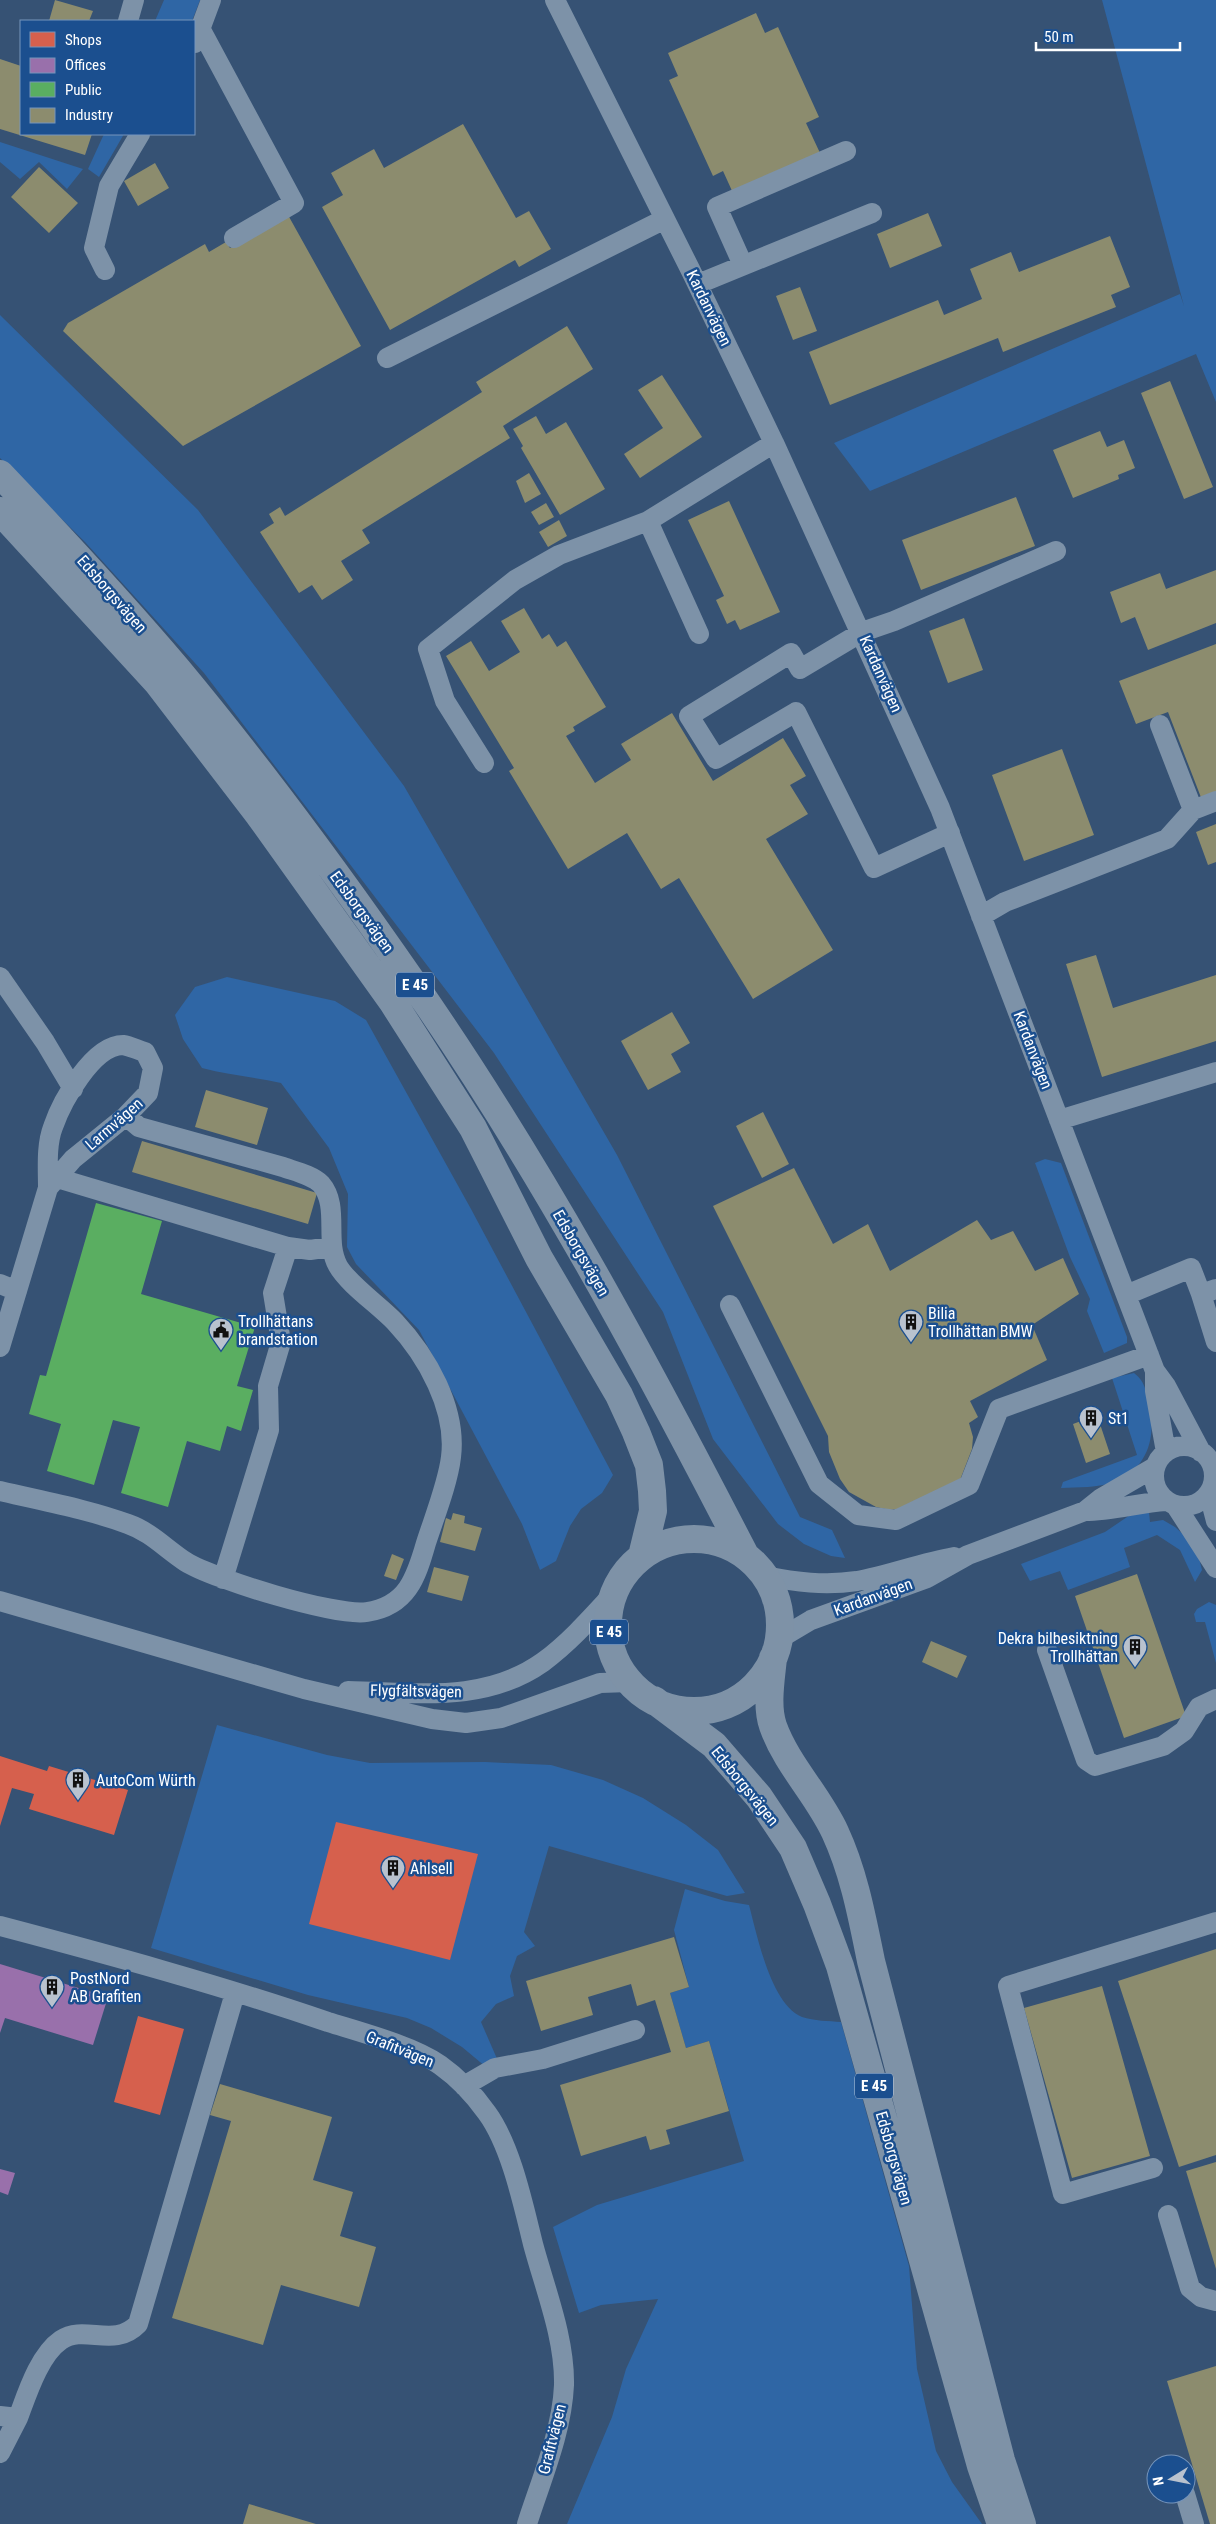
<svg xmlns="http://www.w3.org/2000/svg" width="1216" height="2524" viewBox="0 0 1216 2524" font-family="'Roboto Condensed',sans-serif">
  <rect width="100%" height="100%" fill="#365274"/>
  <!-- green -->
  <path fill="#2f66a5" d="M164 0H200L192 21H155Z
    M1102 0H1216V402L1196 354 870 491 834 443 1180 294 1184 306Z
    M104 134H124L99 177 88 169Z
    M0 142 83 169 67 189 39 162 20 179 0 162Z
    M0 315 198 510 404 786 617 1155 800 1517 832 1530 845 1558 831 1556 804 1544 778 1524 713 1439 663 1312 494 1053 204 673 85 542 0 458Z
    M227 977 335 1001 366 1020 471 1209 613 1475 602 1493 581 1509 570 1526 556 1561 540 1570 522 1524 419 1330 356 1264 347 1247 348 1194 329 1148 281 1083C255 1077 228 1075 202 1068L183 1039 175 1015 195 987Z
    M1045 1159 1061 1163 1127 1337V1343L1104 1353 1087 1311 1090 1299 1070 1257 1035 1163Z
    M1134 1373C1147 1383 1146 1394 1150 1410 1156 1441 1145 1470 1114 1482 1099 1488 1077 1487 1061 1488L1063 1482 1137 1455 1112 1378Z
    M1149 1512 1150 1522 1163 1520 1175 1527 1196 1546 1202 1570 1195 1582 1180 1550 1157 1535 1124 1548 1130 1567 1068 1590 1060 1571 1030 1581 1021 1564 1105 1532 1130 1515Z
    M1209 1602 1216 1605V1663L1205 1622H1196L1194 1614 1197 1609Z
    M217 1725 327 1755 370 1763 485 1762 551 1765 603 1780 643 1798 686 1825 718 1850 745 1893 727 1896 549 1846 524 1932 535 1946 517 1956 510 1976 514 1996 496 2004 481 2022 498 2061 486 2067 462 2047 431 2028 407 2018 308 1995 151 1948Z
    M685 1889 725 1901 749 1905C757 1935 771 2005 802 2017 814 2021 829 2021 841 2022L909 2266 917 2369 936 2451 952 2482 982 2524H567L612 2417 626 2369 658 2299 601 2305 579 2313 553 2227 597 2205 744 2161 709 2041 686 2048 670 1993 689 1987 674 1930Z"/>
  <!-- shops -->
  <path fill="#d6604d" d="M0 1756 47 1771 49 1766 128 1790 114 1835 29 1809 34 1794 12 1788 0 1826Z
    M336 1822 478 1854 450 1960 309 1924Z
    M138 2016 184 2029 160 2115 114 2102Z"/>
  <!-- offices -->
  <path fill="#9970ab" d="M0 1964 108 1997 93 2045 5 2018 0 2033Z
    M0 2169 15 2173 8 2195 0 2192Z"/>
  <!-- public -->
  <path fill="#5aae61" d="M96 1203 162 1221 141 1294 255 1327 237 1386 253 1390 241 1431 227 1426 220 1451 187 1441 168 1507 121 1493 140 1427 113 1420 94 1485 47 1471 61 1424 29 1414 40 1375 46 1376Z"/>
  <!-- industry -->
  <path fill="#8c8c6e" d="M55 0 93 11 89 21H49Z
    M756 13 765 33 778 27 819 117 806 123 820 153 733 193 723 171 713 176 669 80 678 76 668 53Z
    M0 59 21 66V134H92L85 155 0 129Z
    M463 124 516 218 529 211 551 249 519 267 515 260 390 330 322 207 343 195 331 173 374 149 384 168Z
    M155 163 169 188 138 206 124 181Z
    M39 167 78 203 49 233 11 197Z
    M928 213 942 246 890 268 877 234Z
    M288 215 361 346 183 446 63 331 68 323 205 244 209 252 226 242 230 248Z
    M1110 236 1130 287 1111 295 1116 307 1003 352 998 338 830 405 809 352 938 300 944 315 982 299 970 269 1011 252 1019 272Z
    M800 287 817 331 793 340 776 296Z
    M567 326 593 369 503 426 510 438 362 530 370 543 341 561 353 580 322 600 312 585 299 593 260 532 274 523 269 514 280 507 285 516 482 392 476 382Z
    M662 375 702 437 640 478 624 454 663 428 638 390Z
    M1170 381 1213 487 1184 499 1141 393Z
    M536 416 546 434 566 422 605 489 560 515 521 448 523 446 513 429Z
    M1100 431 1107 447 1124 440 1135 468 1118 475 1119 479 1073 498 1053 450Z
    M529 473 541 494 525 503 516 481Z
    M1016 497 1035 546 921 590 902 540Z
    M729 501 780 612 740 630 735 620 727 624 716 600 724 596 688 520Z
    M546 503 554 517 539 525 531 512Z
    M559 520 567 536 548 547 539 532Z
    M1216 570V623L1148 650 1135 617 1121 623 1110 592 1160 573 1166 589Z
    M524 608 542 639 549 634 557 647 566 641 606 707 573 727 575 731 566 736 595 783 631 760 621 744 672 713 713 781 783 738 806 776 790 785 808 814 766 839 833 950 753 999 679 878 661 889 627 833 568 869 509 771 514 768 446 656 471 641 489 671 520 652 501 621Z
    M964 618 983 670 948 683 929 631Z
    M1216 644V794L1202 800 1168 712 1136 724 1119 681Z
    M1062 749 1094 835 1024 861 992 775Z
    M1216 824V862L1208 865 1196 832Z
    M1096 955 1113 1008 1216 975V1041L1102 1077 1066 964Z
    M672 1012 690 1043 671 1054 681 1072 648 1090 621 1041Z
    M206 1090 268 1108 257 1145 195 1127Z
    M763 1112 789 1164 762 1178 736 1126Z
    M142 1141 317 1193 308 1224 132 1172Z
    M794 1168 833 1244 868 1224 890 1271 977 1220 991 1240 1013 1231 1035 1271 1063 1258 1079 1294 1032 1325 1047 1360 970 1401 978 1417 969 1423 973 1437 972 1449 960 1480 905 1508 890 1510 876 1507 849 1492 840 1479 829 1452 828 1436 713 1206Z
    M1097 1415 1110 1454 1086 1463 1073 1424Z
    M453 1513 465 1516 464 1523 482 1528 475 1551 440 1542 446 1518 451 1520Z
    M392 1554 404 1559 396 1580 384 1576Z
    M434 1567 469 1576 462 1601 427 1592Z
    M1137 1574 1186 1716 1124 1738 1075 1596Z
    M931 1641 967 1656 957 1678 922 1662Z
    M674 1937 689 1987 670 1993 686 2048 709 2041 729 2111 666 2130 670 2144 650 2150 646 2136 581 2156 560 2085 671 2052 655 2000 637 2006 631 1984 588 1997 593 2015 541 2031 526 1981Z
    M1216 1949V2155L1179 2167 1118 1981Z
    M1102 1986 1150 2156 1072 2178 1024 2008Z
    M220 2084 332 2117 313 2180 353 2192 340 2236 376 2247 359 2307 281 2285 263 2345 172 2318 231 2121 210 2115Z
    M1216 2162V2269L1186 2171Z
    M1216 2366V2524H1210L1167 2381Z
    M249 2504 316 2524H243Z"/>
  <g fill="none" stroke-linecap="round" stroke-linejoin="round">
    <!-- minor -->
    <path stroke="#7d92a8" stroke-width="20" d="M555 0 691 271 774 443 940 808 1155 1371 1166 1386 1201 1452
      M128 21 134 0
      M201 30 294 203 234 238
      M195 43 211 0
      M743 265 717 207 846 151
      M105 270 94 248 109 186 140 134
      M698 284 872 213
      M387 358 665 219
      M699 634 648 521 774 443
      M1160 725 1193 810
      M484 763 445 701 428 649 515 580 559 555 648 521
      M950 833 874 868 796 712 716 759 689 716 791 653 800 669 862 632 894 621 1056 551
      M981 916 1005 902 1167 839 1193 810 1216 801
      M0 977 45 1042 73 1089
      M1059 1120 1216 1072
      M57 1178 288 1247 310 1250 330 1247
      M0 1284 17 1291
      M1216 1289 1201 1294 1216 1342
      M1126 1295 1191 1268 1201 1294
      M730 1305 819 1484 858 1515 896 1520 969 1485 999 1409 1149 1355
      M0 1347 48 1188C48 1169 46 1145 53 1127 62 1101 93 1045 123 1045 130 1046 138 1050 145 1052L153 1068 148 1093 126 1116 73 1159 48 1188
      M1155 1371V1391L1166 1452
      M1154 1476a30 30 0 1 1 60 0a30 30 0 1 1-60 0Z
      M0 1491C42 1501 87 1509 128 1524 151 1532 166 1549 186 1562 213 1579 337 1617 367 1612 407 1606 416 1578 426 1543 434 1518 448 1483 451 1457 457 1409 427 1356 395 1322 380 1306 348 1284 338 1266 324 1241 340 1206 321 1184 312 1175 294 1171 283 1167L139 1127 126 1116
      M1209 1494 1216 1521
      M1176 1506 1216 1568
      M1085 1511C1112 1511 1138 1503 1166 1501
      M765 1576C795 1582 825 1586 857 1581 889 1575 921 1563 954 1557
      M223 1579 269 1430 268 1386 281 1342 273 1293 288 1247
      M0 1601 304 1689 432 1719 466 1723 501 1718 600 1683 630 1682
      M779 1639 811 1620 927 1578 968 1555 1085 1511 1100 1499 1155 1467
      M1047 1650 1086 1760 1095 1766 1163 1746 1184 1731 1199 1707 1216 1699
      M348 1691C415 1692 484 1704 543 1662 569 1643 592 1617 614 1593
      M0 1926C110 1955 220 1985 328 2022 360 2032 413 2046 440 2065 457 2077 475 2096 487 2113 511 2146 523 2204 533 2244 545 2289 565 2338 564 2385 562 2432 541 2480 527 2524
      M464 2086 495 2068 543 2059 635 2030
      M1153 2168 1063 2194 1008 1986 1216 1922
      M1168 2215 1190 2288 1201 2297 1216 2301
      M0 2416 18 2418 0 2453
      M18 2418C27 2394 39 2355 61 2340 85 2324 114 2349 138 2324L235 1993
      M1185 2494 1194 2524"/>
    <!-- highway -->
    <path stroke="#7e92a7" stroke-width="28" d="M0 474C61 538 121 603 178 670 261 770 339 876 413 983 539 1164 644 1359 745 1555
      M0 511 157 682 259 815 392 1001 473 1128 539 1258 619 1395 636 1432 649 1465 652 1491 653 1511 642 1556
      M608 1625a86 86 0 1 1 172 0a86 86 0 1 1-172 0Z
      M773 1658C771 1679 766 1706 773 1726 787 1765 818 1795 835 1832 854 1873 862 1917 871 1961L1001 2460 1022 2524
      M654 1700 714 1745 759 1797 793 1848 817 1904 840 1966 981 2466 1001 2524"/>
  </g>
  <!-- icons -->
  <defs>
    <symbol id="building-pin" viewBox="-11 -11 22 30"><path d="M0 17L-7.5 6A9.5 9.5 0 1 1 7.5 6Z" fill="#b9c2ce" stroke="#1b4f8f"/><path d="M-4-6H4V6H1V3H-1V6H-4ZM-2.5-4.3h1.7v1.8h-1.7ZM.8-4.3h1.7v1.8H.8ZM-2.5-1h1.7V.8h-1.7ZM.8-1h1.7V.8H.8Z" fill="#111"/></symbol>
    <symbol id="civic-pin" viewBox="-11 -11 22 30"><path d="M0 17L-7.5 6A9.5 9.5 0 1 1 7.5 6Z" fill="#b9c2ce" stroke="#1b4f8f"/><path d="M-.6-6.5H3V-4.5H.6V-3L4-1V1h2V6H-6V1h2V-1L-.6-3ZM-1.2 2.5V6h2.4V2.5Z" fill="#111"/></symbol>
  </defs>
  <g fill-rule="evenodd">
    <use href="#building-pin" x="897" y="1308" width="28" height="38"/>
    <use href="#civic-pin" x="207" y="1316" width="28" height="38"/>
    <use href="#building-pin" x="1077" y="1404" width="28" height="38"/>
    <use href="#building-pin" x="1121" y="1633" width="28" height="38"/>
    <use href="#building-pin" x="64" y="1766" width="28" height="38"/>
    <use href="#building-pin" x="379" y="1854" width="28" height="38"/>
    <use href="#building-pin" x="38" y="1973" width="28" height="38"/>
  </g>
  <g text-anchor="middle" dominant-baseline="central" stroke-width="5" stroke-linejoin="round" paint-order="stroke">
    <!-- shield labels -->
    <g fill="#1b4f8f" stroke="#bbcadd" stroke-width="1">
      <rect x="396" y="972.5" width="38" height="25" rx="4"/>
      <rect x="590" y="1619.5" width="38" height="25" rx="4"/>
      <rect x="855" y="2073.5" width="38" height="25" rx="4"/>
    </g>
    <g font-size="15" font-weight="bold" fill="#fff">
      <text x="415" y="985">E 45</text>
      <text x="609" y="1632">E 45</text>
      <text x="874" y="2086">E 45</text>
    </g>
    <!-- street labels -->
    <g font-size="16" fill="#fff" stroke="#1b4f8f">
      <text transform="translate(709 308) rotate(64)">Kardanvägen</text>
      <text transform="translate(112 594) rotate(49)">Edsborgsvägen</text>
      <text transform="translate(881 674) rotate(66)">Kardanvägen</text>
      <text transform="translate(362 912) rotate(54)">Edsborgsvägen</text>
      <text transform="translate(1033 1050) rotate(69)">Kardanvägen</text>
      <text transform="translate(114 1124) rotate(-41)">Larmvägen</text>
      <text transform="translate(581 1253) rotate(60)">Edsborgsvägen</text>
      <text transform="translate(873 1597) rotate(-20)">Kardanvägen</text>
      <text transform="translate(416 1691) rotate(1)">Flygfältsvägen</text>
      <text transform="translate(745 1786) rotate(51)">Edsborgsvägen</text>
      <text transform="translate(400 2049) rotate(22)">Grafitvägen</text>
      <text transform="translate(894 2158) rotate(74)">Edsborgsvägen</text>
      <text transform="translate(552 2439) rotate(-76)">Grafitvägen</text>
    </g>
    <!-- poi labels -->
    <g font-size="16" fill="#fff" stroke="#1b4f8f" text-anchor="start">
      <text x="928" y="1313">Bilia<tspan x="928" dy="18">Trollhättan BMW</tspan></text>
      <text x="238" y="1321">Trollhättans<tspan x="238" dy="18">brandstation</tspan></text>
      <text x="1108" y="1418">St1</text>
      <text x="1118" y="1638" text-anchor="end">Dekra bilbesiktning<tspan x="1118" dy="18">Trollhättan</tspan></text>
      <text x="96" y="1780">AutoCom Würth</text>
      <text x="410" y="1868">Ahlsell</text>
      <text x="70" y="1978">PostNord<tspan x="70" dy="18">AB Grafiten</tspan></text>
    </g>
  </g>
  <!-- legend -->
  <rect x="20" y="20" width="175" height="115" fill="#1b4f8f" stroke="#7695bc"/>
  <rect x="30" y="32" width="25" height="15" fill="#d6604d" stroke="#7695bc"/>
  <text x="65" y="45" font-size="15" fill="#ffffff">Shops</text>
  <rect x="30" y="58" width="25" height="15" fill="#9970ab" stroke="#7695bc"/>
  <text x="65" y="70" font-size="15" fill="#ffffff">Offices</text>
  <rect x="30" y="82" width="25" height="15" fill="#5aae61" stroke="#7695bc"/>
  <text x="65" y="95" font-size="15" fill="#ffffff">Public</text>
  <rect x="30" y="108" width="25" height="15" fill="#8c8c6e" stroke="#7695bc"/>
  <text x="65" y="120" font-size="15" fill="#ffffff">Industry</text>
  <!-- north arrow -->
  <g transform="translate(1171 2479) rotate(260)"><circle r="24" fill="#1b4f8f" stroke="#7695bc"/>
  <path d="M0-4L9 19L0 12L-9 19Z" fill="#b9c2ce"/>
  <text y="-8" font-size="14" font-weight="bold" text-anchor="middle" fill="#ffffff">N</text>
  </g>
  <!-- scale -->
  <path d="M1036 42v8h144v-8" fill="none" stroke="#ffffff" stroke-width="2.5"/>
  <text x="1044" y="42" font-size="15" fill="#ffffff" stroke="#1b4f8f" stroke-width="4" paint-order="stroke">50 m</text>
</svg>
